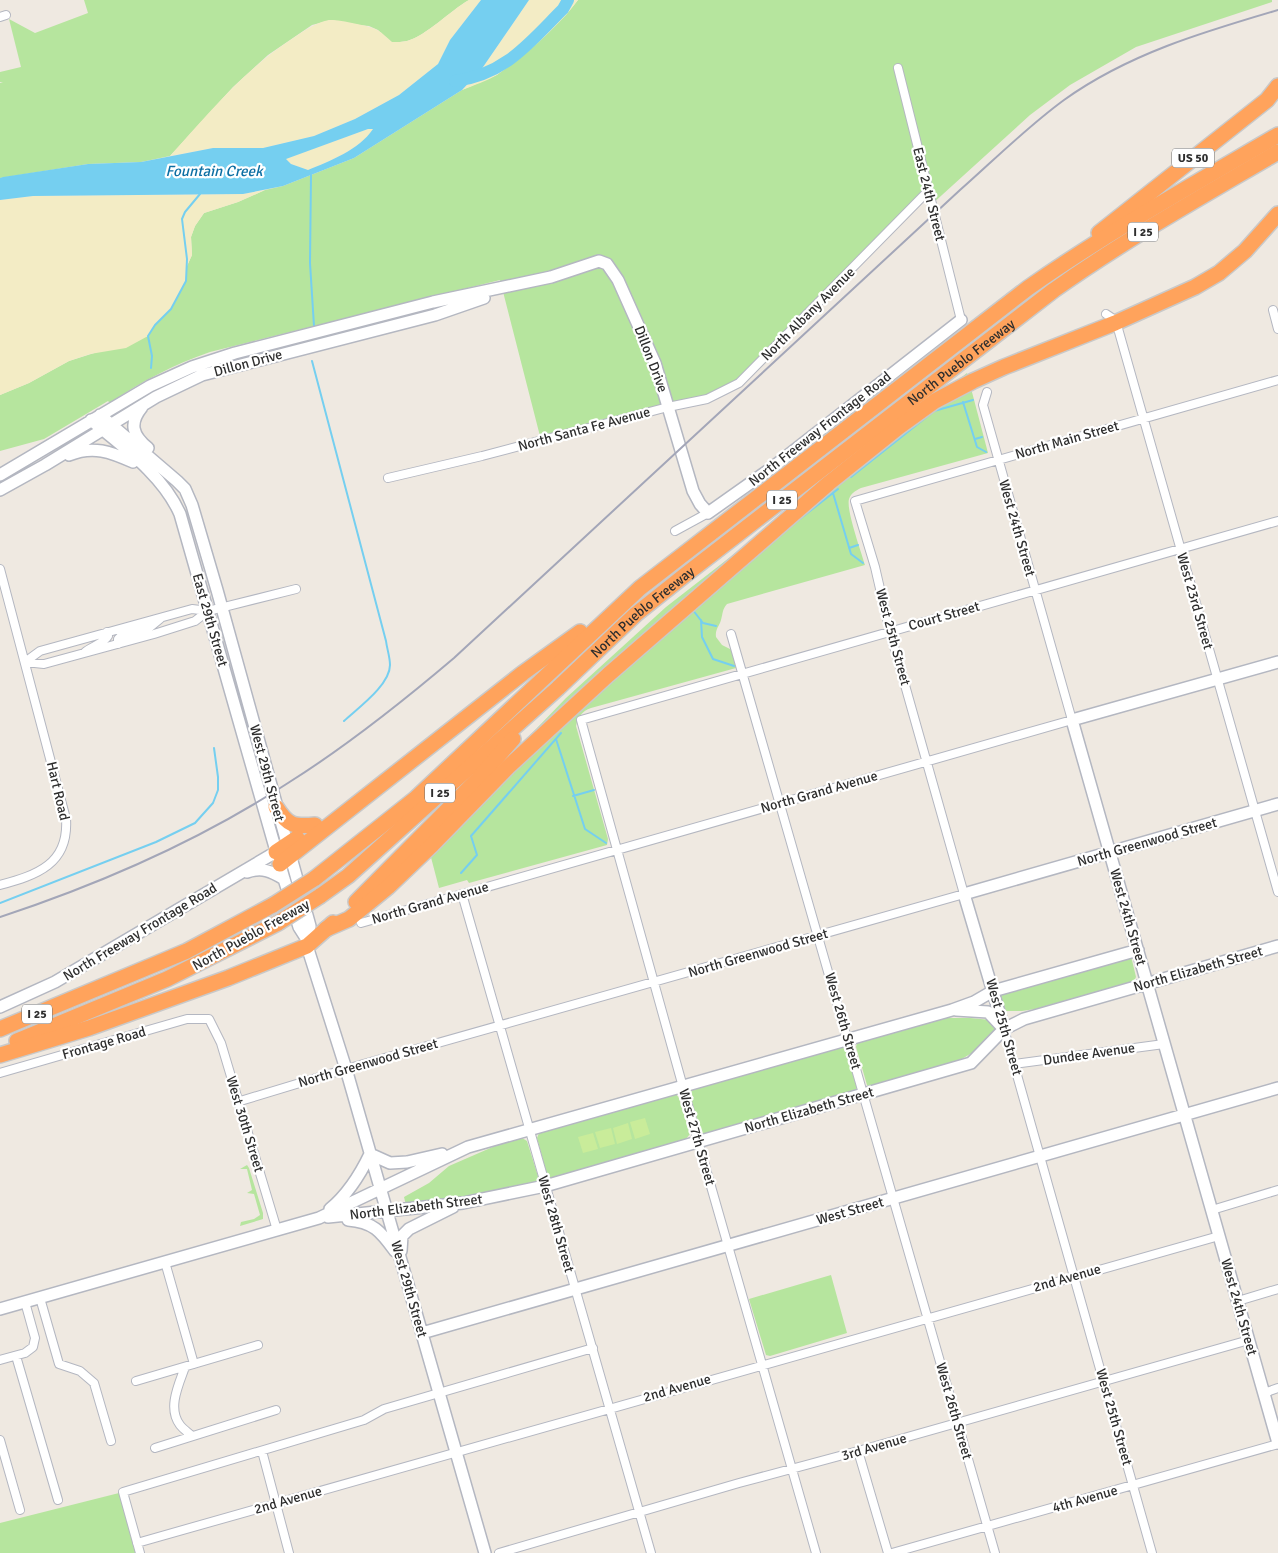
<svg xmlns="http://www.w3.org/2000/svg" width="1278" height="1553" viewBox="0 0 1278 1553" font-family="Signika,sans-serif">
  <rect width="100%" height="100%" fill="#efe9e1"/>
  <!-- green -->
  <path fill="#b6e59e" d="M84 0H469C451 10 426 36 407 41 403 42 397 42 392 43L378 30 369 26 359 25 331 20 312 25 268 55 233 87 170 156 141 162 88 164 0 178V83L3 82H0V72L21 67 9 19 35 33 88 13Z
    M578 0H1272V2L1136 47 1070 85 1030 115 931 205 928 192 739 383 707 399 541 440 500 280 210 352C173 365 142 381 110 403L108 401 44 439 0 451V395L29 383 69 361 148 336 155 325 171 309 186 281 187 266 192 255 191 237 195 226 204 213 238 202 265 190 283 186 354 158 462 90 497 75 533 46 566 15Z
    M967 373 988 453 861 488C855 491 851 493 849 499 846 510 861 551 865 565L727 604C722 610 723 613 721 620 719 627 715 629 716 637L722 645 732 650 736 668 591 708C582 711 578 717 576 726L608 839 607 845 469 883 467 880 439 888 427 842 566 698 666 607Z
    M1131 956 1136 977 1134 981 1035 1009 1022 1011H1004L999 994Z
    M946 1018H970L991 1020 996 1027V1030L982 1047 960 1060 870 1087 867 1085 856 1047 857 1043Z
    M842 1047 846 1050 856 1085 857 1088 854 1092 706 1134 701 1132 690 1095 692 1090Z
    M676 1094 679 1098 690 1134 685 1140 552 1178 547 1175 537 1138 539 1133Z
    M522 1138 527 1141 538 1176 537 1181 535 1183 502 1191 406 1205 404 1197 429 1183 449 1166 495 1146Z
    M247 1165 249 1168 263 1213V1219L240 1226 241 1222 254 1219 260 1215 254 1194 247 1193 252 1190 247 1169H240Z
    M831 1275 847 1333 770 1356 766 1355 749 1299Z
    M123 1492 141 1553H0V1523Z"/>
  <!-- sand -->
  <path fill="#f3ecc5" d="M469 0H481L450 40 438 64 399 95 355 119 314 136 263 148H213L170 156C208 114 244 70 292 39 304 31 315 23 329 20 336 19 372 26 377 30 383 33 387 38 392 42 397 42 403 42 407 41 426 36 451 10 469 0Z
    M529 0H578C558 27 526 55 498 74 488 81 474 85 462 90L481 70Z
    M368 129H374C359 149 331 161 308 170L291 164 285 159Z
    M265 190 238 202 204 213 195 226 191 237 192 255 187 266 186 281 171 309 155 325 148 336 126 348 90 354 69 361 29 383 0 395V200L33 196 243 194Z"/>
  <!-- pitch -->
  <path fill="#c9ec9a" d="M645 1118 650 1134 635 1139 630 1122Z
    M628 1123 632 1139 617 1144 613 1128Z
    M611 1128 615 1144 600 1148 595 1132Z
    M593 1133 598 1149 583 1153 578 1137Z"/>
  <!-- water -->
  <path fill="#75cff0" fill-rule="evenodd" d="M481 0H529L481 70 462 90 354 158 283 186 243 194 33 196 0 200V178L3 177 88 164 141 162 213 148H263L314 136 355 119 399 95 438 64 450 40ZM368 129H373C359 150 330 161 308 170L291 164 286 159Z"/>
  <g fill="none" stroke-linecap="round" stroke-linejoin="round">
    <!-- stream -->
    <path stroke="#75cff0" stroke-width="2" d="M311 175 310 263 314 326
      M312 361 386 641C387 649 390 657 390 665 390 685 358 708 344 721
      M151 368 152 356 148 336 155 325 171 309 186 281 187 259 182 219 185 212 200 194
      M963 402 977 447 986 452
      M975 439 982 437
      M851 477 934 411 973 400
      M833 493 851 554 863 563
      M792 525 838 489
      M849 548 858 545
      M692 609 703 623 716 626
      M701 620 702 637 713 659 734 666
      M556 739 585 829 606 843
      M573 796 594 790
      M461 873 477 855 471 836 561 733
      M0 903 156 842 195 823 213 803 218 790V777L214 748"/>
    <!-- river -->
    <path stroke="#75cff0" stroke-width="12" d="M455 81C505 75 530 42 563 9L568 0"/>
    <defs>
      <path id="street" d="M0 17 6 15
        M898 68 961 320
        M1273 310 1278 329
        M1106 314 1112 318 1117 325 1278 892
        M388 478 482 456 668 407 707 399 739 383 928 191
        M675 531 708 513
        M0 569 66 819C69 864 37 875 0 885
        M731 634 995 1553
        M118 644V639L121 636 149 628 160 619
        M85 652C91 647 104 643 108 636L107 632
        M25 662 40 651 192 609 208 611 296 589
        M25 662 44 664 154 634 195 621 208 611
        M462 894 651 1553
        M361 923 1072 720 983 405 987 392
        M1004 1029 1152 1553
        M1014 1064 1164 1044
        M0 1073 187 1019H209L221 1043 277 1230
        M237 1102 346 1069 964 894 890 632 875 567 855 501 1278 380
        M1212 1210 1278 1190
        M165 1262 194 1364
        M40 1298 59 1364 80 1371 94 1383 111 1441
        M1238 1301 1278 1289
        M16 1356 58 1500
        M0 1360 25 1353 33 1347 35 1338 25 1302
        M185 1367C179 1384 167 1408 180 1425 183 1429 189 1433 192 1436
        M136 1381 258 1345
        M1264 1393 1278 1388
        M0 1440 20 1510
        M155 1448 276 1410
        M262 1451 289 1553
        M858 1451 888 1553
        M137 1543 1219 1236
        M140 1553 123 1492 364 1420 384 1409 593 1348
        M499 1553 739 1483 858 1451 1249 1340
        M816 1553 698 1141 581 720 1278 521
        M892 1553 1278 1444"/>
      <path id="secondary" d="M142 407C129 423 132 435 148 448
        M100 415 177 481 185 489 192 505 217 590 310 926 306 938 307 946 346 1069 485 1553
        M91 420C123 447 163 475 180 514L284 879 299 927 306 938
        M69 455C93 445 111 452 133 462
        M0 475 150 386 192 367 235 353 433 302 551 277 599 261 607 264 618 280 655 363 693 491 700 504 708 513 773 467 961 320
        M0 490 45 465 156 397 202 375 435 315 484 298
        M1278 662 1072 720 1278 1443
        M247 872C262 867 271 871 284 879
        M0 1007 55 982 276 852
        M956 1010 988 1012 1003 1028
        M1004 1029 964 894 1278 804
        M330 1209C348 1194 360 1175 370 1154L390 1163 407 1162 442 1154
        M328 1217 463 1203 545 1186 971 1063 1004 1029 1024 1019 1278 946
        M348 1220C374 1222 381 1232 395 1251
        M401 1251 402 1236 409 1229 453 1207
        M0 1309 319 1218 468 1147 952 1010 974 1002 993 991 1138 950
        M422 1333 1278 1088"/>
      <g id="highway">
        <path d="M1099 233 1267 100 1278 86"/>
        <path d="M276 807C288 826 294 827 315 825"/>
        <path d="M276 852 297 838"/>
        <path d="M280 864 523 673 580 632"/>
        <path d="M314 879 415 799 640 588 1028 288C1108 232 1194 184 1278 135"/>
        <path id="s1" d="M320 896 348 876 558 688 636 614 685 575 1054 290C1126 239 1203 196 1278 152"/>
        <path d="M356 902 478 779 513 739"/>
        <path d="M326 929 349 919 388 887 432 845 508 767 608 675 829 483 899 427 935 401 973 381 1004 367 1115 323 1195 287 1219 273 1245 251 1278 214"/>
        <path d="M0 1029 187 951 273 905"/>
        <path d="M17 1041 167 979 278 923"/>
        <path d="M0 1055 89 1028 228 978 307 946 333 923"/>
      </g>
    </defs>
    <!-- street casing -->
    <use href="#street" stroke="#b4b7c1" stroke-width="10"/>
    <!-- secondary casing -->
    <use href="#secondary" stroke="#b4b7c1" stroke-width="14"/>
    <!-- highway casing -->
    <use href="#highway" stroke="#c9c9c9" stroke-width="18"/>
    <!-- street -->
    <use href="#street" stroke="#fff" stroke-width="8"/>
    <!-- secondary -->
    <use href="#secondary" stroke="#fff" stroke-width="11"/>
    <!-- highway -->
    <use href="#highway" stroke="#ffa35c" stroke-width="15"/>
    <!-- rail -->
    <path stroke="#a3a6b8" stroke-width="2" d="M0 917C100 884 199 841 288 783 347 746 401 703 454 658L960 190C994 160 1027 127 1064 100 1128 54 1203 32 1278 10"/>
    <defs>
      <path id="highway-bridge" d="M273 905 314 879
        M278 923 320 896"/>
    </defs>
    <!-- highway-bridge casing -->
    <use href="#highway-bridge" stroke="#c9c9c9" stroke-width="18" stroke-linecap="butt"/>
    <!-- highway-bridge -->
    <use href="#highway-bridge" stroke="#ffa35c" stroke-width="15"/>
  </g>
  <g text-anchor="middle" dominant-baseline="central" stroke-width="4.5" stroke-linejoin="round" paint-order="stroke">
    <!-- shield labels -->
    <g fill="#fff" stroke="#6d6d6d" stroke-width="1">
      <rect x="1172" y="148.5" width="42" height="19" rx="4"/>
      <rect x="1128" y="222.5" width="30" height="19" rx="4"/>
      <rect x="767" y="490.5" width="30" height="19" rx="4"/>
      <rect x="425" y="783.5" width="30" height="19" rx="4"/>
      <rect x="22" y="1004.5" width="30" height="19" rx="4"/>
    </g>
    <g font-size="12" font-weight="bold" fill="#2e2e2e">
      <text x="1193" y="158">US 50</text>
      <text x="1143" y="232">I 25</text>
      <text x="782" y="500">I 25</text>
      <text x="440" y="793">I 25</text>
      <text x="37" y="1014">I 25</text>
    </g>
    <!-- street labels -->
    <g font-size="14" fill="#2e2e2e" stroke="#fff">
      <text transform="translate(929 194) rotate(76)">East 24th Street</text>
      <text transform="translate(808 314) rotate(-45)">North Albany Avenue</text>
      <text transform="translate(651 359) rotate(69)">Dillon Drive</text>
      <text stroke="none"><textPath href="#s1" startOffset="835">North Pueblo Freeway</textPath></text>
      <text transform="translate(248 363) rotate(-15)">Dillon Drive</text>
      <text transform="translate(584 429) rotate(-15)">North Santa Fe Avenue</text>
      <text transform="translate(820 429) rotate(-38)">North Freeway Frontage Road</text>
      <text transform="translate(1067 440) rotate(-16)">North Main Street</text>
      <text transform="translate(1017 528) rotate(74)">West 24th Street</text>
      <text transform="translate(1195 601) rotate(74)">West 23rd Street</text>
      <text stroke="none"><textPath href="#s1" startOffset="430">North Pueblo Freeway</textPath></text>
      <text transform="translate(944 616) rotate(-16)">Court Street</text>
      <text transform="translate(210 620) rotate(74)">East 29th Street</text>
      <text transform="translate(893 637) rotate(75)">West 25th Street</text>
      <text transform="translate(267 773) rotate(75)">West 29th Street</text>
      <text transform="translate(58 791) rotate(77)">Hart Road</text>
      <text transform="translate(819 792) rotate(-16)">North Grand Avenue</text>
      <text transform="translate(1147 842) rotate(-16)">North Greenwood Street</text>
      <text transform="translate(430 903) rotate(-16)">North Grand Avenue</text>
      <text transform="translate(1128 917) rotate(74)">West 24th Street</text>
      <text transform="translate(140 932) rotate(-31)">North Freeway Frontage Road</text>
      <text transform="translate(251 935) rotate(-29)">North Pueblo Freeway</text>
      <text transform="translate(758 953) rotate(-16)">North Greenwood Street</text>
      <text transform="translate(1198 969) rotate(-16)">North Elizabeth Street</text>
      <text transform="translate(843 1021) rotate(74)">West 26th Street</text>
      <text transform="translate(1004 1027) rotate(74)">West 25th Street</text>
      <text transform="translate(104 1043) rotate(-16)">Frontage Road</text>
      <text transform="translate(1089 1054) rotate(-8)">Dundee Avenue</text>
      <text transform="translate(368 1063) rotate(-16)">North Greenwood Street</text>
      <text transform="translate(809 1110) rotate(-16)">North Elizabeth Street</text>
      <text transform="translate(245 1124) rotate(73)">West 30th Street</text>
      <text transform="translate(697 1137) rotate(74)">West 27th Street</text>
      <text transform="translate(416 1207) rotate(-7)">North Elizabeth Street</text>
      <text transform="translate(850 1211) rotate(-16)">West Street</text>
      <text transform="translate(556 1224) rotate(74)">West 28th Street</text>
      <text transform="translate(1067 1278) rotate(-16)">2nd Avenue</text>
      <text transform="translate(409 1289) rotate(74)">West 29th Street</text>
      <text transform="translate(1239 1307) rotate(74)">West 24th Street</text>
      <text transform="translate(677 1388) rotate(-16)">2nd Avenue</text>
      <text transform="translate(954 1411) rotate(74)">West 26th Street</text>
      <text transform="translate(1114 1417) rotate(74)">West 25th Street</text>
      <text transform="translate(874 1447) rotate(-16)">3rd Avenue</text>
      <text transform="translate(1085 1499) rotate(-16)">4th Avenue</text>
      <text transform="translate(288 1500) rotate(-16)">2nd Avenue</text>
    </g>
    <!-- water labels -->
    <g font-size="15" font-style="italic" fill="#0d6fa3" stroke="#fff">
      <text x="214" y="171">Fountain Creek</text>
    </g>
  </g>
</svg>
